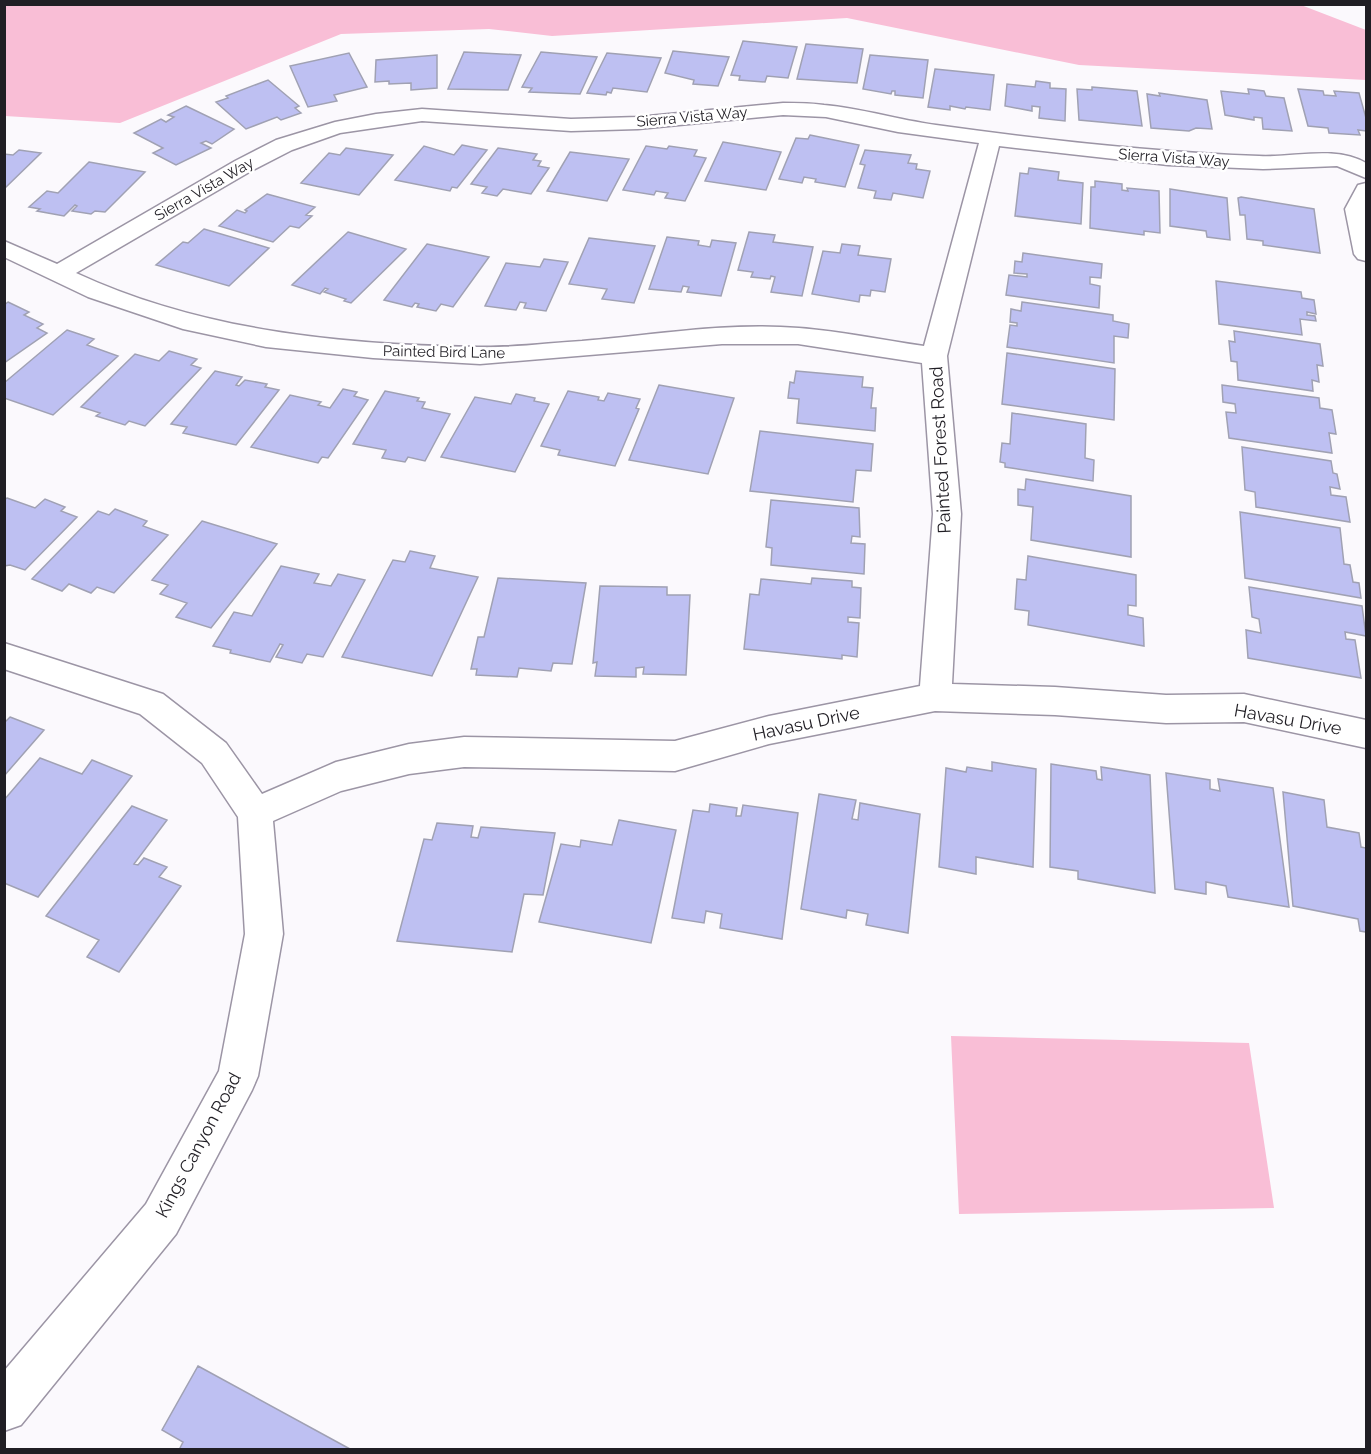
<svg xmlns="http://www.w3.org/2000/svg" width="1371" height="1454" viewBox="0 0 1371 1454" font-family="Raleway,sans-serif">
  <rect width="100%" height="100%" fill="#fbf9fd"/>
  <!-- green -->
  <path fill="#f9bed6" d="M4 5H1301L1366 30V80L1079 65 847 18 552 36 489 29 341 34 120 123 5 116Z
    M951 1036 1249 1043 1274 1208 959 1214Z"/>
  <!-- building -->
  <path fill="#bec0f2" stroke="#a0a1b3" stroke-width="1.5" d="M743 41 797 47 788 78 767 76 765 82 739 80 740 76 731 75Z
    M806 44 863 49 857 83 797 79Z
    M673 51 729 57 718 86 693 84 694 80 665 73Z
    M464 52 521 55 508 90 448 89Z
    M541 52 597 57 580 94 529 92 532 88 522 87Z
    M349 53 367 87 334 95 337 101 308 107 290 66Z
    M607 53 661 58 647 92 613 88 611 93 607 92 606 95 587 93Z
    M437 55V88L411 90V83L389 84V81L375 82 376 60Z
    M870 55 928 60 923 98 895 95V91H892L891 94 863 89Z
    M935 69 994 75 990 110 966 107 965 109 950 106V110L928 107Z
    M268 80 299 106 295 108 301 113 281 120 277 117 246 129 216 102 228 98 226 96Z
    M1036 81 1050 83V88L1066 89 1065 121 1039 118 1040 107 1032 106V111L1005 106 1007 84 1035 87Z
    M1092 87 1137 91 1142 126 1079 120 1077 89 1092 90Z
    M1248 89 1264 91 1266 96 1284 98 1292 131 1263 129 1262 118 1254 117V120L1225 115 1221 91 1249 94Z
    M1298 89 1323 91 1324 95 1336 96 1334 91 1359 93 1366 118V131L1358 130 1360 135 1329 133 1328 128 1308 126Z
    M1159 93 1207 100 1212 129 1196 128 1189 131 1151 128 1147 94 1160 96Z
    M186 106 234 129 212 144 206 141 201 143 211 148 176 165 153 153 163 148 134 133 161 119 166 122 174 117 168 115Z
    M810 135 859 145 845 187 815 182 816 179 804 177 802 183 779 179 796 138 808 139Z
    M723 142 781 152 766 190 705 181Z
    M462 145 487 150 457 188 452 187 450 191 395 180 424 146 454 155Z
    M646 146 667 149 669 146 697 150 694 156 706 158 685 201 665 198 668 193 656 191 654 195 623 190Z
    M346 148 393 155 359 195 301 183 329 153 340 155Z
    M498 148 537 154 533 160 541 161 538 166 549 168 531 194 503 189 497 196 482 193 487 187 471 184Z
    M19 150 41 153 4 189V154L13 155Z
    M865 150 911 155 908 163 917 164 916 169 930 171 923 198 893 193 891 200 874 198 876 191 858 188 865 165 860 164Z
    M570 152 629 159 607 201 547 191Z
    M89 162 145 172 105 212 95 211 91 214 72 211 77 206 75 205 64 216 37 211 40 209 29 207 47 191 58 193Z
    M1029 168 1059 172 1058 180 1083 183 1081 224 1015 216 1020 173 1028 174Z
    M1095 181 1122 184V190L1128 191 1127 188 1159 191 1160 233 1144 231V235L1090 228 1091 187H1095Z
    M1170 189 1227 198 1230 240 1207 237 1206 231 1170 226Z
    M267 194 315 207 306 215 312 216 299 228 290 226 273 242 219 226 237 210 245 213 247 211 245 210Z
    M1241 197 1314 209 1320 253 1263 245V241L1247 239 1245 215H1240L1238 198Z
    M204 229 269 248 229 286 156 265 183 242 188 243Z
    M348 232 406 249 351 303 344 301 346 299 324 292 328 289 325 288 320 294 292 285Z
    M749 232 775 235 773 242 813 247 802 296 771 292 775 277 771 276 770 279 751 277 753 272 738 270Z
    M667 237 699 241 698 245 710 247 712 240 736 243 721 296 687 292 689 287 683 286 681 292 649 289Z
    M589 238 655 246 634 303 602 299 607 289 569 284Z
    M427 244 489 257 453 307 441 304 436 311 417 307 419 304 415 303 412 307 384 300Z
    M842 244 860 246 858 255 891 259 885 292 871 290 870 296 860 295 859 302 812 294 823 251 840 253Z
    M1023 253 1102 264 1101 278 1090 277V284L1100 286 1099 308 1006 295 1009 275 1027 277V274L1014 273 1015 261 1022 262Z
    M544 259 568 262 546 311 524 308 526 303 520 302 516 310 485 306 506 263 540 267Z
    M1216 281 1301 292 1302 298 1314 300 1316 314 1307 312V315L1315 316 1316 321 1300 319 1302 335 1219 324Z
    M8 302 29 312 24 315 43 324 37 328 47 333 4 363V305Z
    M1022 302 1113 315V321L1129 324 1128 338 1114 336V363L1007 347 1010 325 1017 326V323L1010 322 1011 309 1021 311Z
    M67 330 94 339 87 345 118 356 53 415 4 398V383Z
    M1234 331 1320 344 1323 366 1317 365 1319 382 1312 380 1313 391 1238 380 1237 362 1231 361 1229 341 1235 342Z
    M169 351 197 359 191 365 201 368 145 426 129 421 125 425 96 416 100 413 81 407 135 354 159 361Z
    M1007 353 1115 369 1114 420 1002 404Z
    M215 371 242 377 236 385 239 386 245 380 267 384 265 387 279 390 236 445 183 433 187 427 171 424Z
    M796 371 863 377 862 387 873 388 871 408H876L875 431 797 423 799 399 788 398 790 382 794 383Z
    M659 385 734 398 708 474 629 460Z
    M1222 385 1319 398 1320 408 1332 410 1336 434 1329 433 1332 453 1229 438 1226 412 1236 413 1235 404 1223 402Z
    M343 389 357 392 354 396 368 400 328 458 322 457 318 463 251 447 290 395 321 402 318 405 330 408Z
    M385 391 419 398 417 401 425 402 422 408 450 414 425 461 408 457 405 462 382 458 386 450 353 444Z
    M568 391 599 397 598 400 604 401 608 393 640 399 636 408 639 409 615 466 558 455 560 450 541 446Z
    M516 394 535 398 534 401 549 404 515 472 441 457 475 397 511 404Z
    M1012 413 1086 424 1085 458 1094 460 1093 481 1005 467V463L1000 462 1002 443 1010 444Z
    M760 431 873 444 871 471 856 470 853 502 750 491Z
    M1242 447 1331 461 1333 473 1337 474 1340 489 1330 487 1331 495 1346 497 1350 522 1256 507 1255 492 1245 490Z
    M1026 479 1131 496V557L1031 540 1033 507 1018 505V489L1025 490Z
    M7 498 35 508 45 499 65 507 61 511 77 517 25 570 10 565 4 566V500Z
    M771 500 859 508 860 537 852 536 851 543 865 544 864 574 771 565 772 548 766 547Z
    M115 509 147 521 143 526 168 535 114 593 97 587 91 593 69 584 62 591 32 579 98 511 109 515Z
    M1240 512 1340 528 1344 564 1350 565 1353 582 1359 583 1361 598 1245 578Z
    M202 521 277 544 211 628 176 617 187 603 160 594 168 585 152 580Z
    M410 551 435 556 430 568 478 577 432 676 342 657 393 560 405 562Z
    M1028 556 1136 575V606L1128 605V615L1143 618 1144 646 1028 625 1029 611 1015 609 1017 579 1026 580Z
    M281 566 319 574 314 583 331 586 338 574 365 580 323 657 307 654 302 663 276 657 283 645 280 644 270 662 230 653 231 650 213 646 234 612 252 616Z
    M498 578 586 583 572 664 553 663 551 671 519 668 517 677 476 675 477 669H471L478 637H484Z
    M812 578 852 581V587L861 588 860 618 848 617V622L859 623 857 657 842 655V659L744 649 750 594 759 595 761 579 811 584Z
    M600 586 667 587V595H690L686 675 643 674 644 667 636 668V677L595 676 597 662 593 663Z
    M1249 587 1362 606 1366 636 1345 632 1346 639 1355 640 1361 678 1248 658 1246 630 1261 633 1259 619 1252 617Z
    M10 717 44 730 4 776V723Z
    M40 758 82 774 92 760 132 776 38 897 4 883V800Z
    M992 762 1036 769 1033 867 976 857V874L939 867 946 768 966 772 967 767 992 771Z
    M1051 764 1096 771 1097 779 1102 780 1101 767 1150 775 1155 893 1078 879V871L1050 867Z
    M1166 773 1210 780V789L1220 791 1218 779 1273 788 1289 907 1228 897 1226 886 1206 882V894L1175 889Z
    M1283 792 1324 800 1327 827 1359 833 1361 847 1366 848V932L1360 931 1358 919 1293 906Z
    M819 794 856 800 852 819 858 820 860 803 920 814 908 933 866 925 868 914 847 910 846 918 801 909Z
    M710 804 737 808 736 816H741L743 805 798 813 782 939 720 928 722 914 706 911 704 923 672 918 693 810 709 812Z
    M132 806 167 820 134 864 138 865 144 858 167 867 159 877 181 886 119 972 87 957 99 940 46 916Z
    M619 820 676 830 651 943 539 922 561 844 580 847 581 840 612 845Z
    M437 823 473 826 471 837 478 838 481 827 555 833 543 895 524 894 512 952 397 941 424 839 432 840Z
    M198 1366 350 1449 349 1450H179L183 1442 162 1430Z"/>
  <g fill="none" stroke-linecap="round" stroke-linejoin="round">
    <defs>
      <path id="minor" d="M783 103C797 103 810 103 824 105 860 108 899 120 936 125 1044 140 1150 152 1259 156 1294 158 1334 145 1366 163V178L1337 166 1263 169 1168 165 999 146 947 356 961 514 952 684 1055 687 1166 695 1244 694 1366 720V748L1244 722 1166 723 1055 715 935 711 769 744 675 771 464 767 409 774 341 791 273 821 283 934 258 1076 252 1090 176 1234 21 1425 4 1431V1371L146 1204 219 1071 245 934 238 817 202 763 140 714 4 669V643L163 694 226 743 262 794 336 762 409 744 464 737 675 741 769 716 920 686 933 514 922 363 798 344H722L480 364 373 358 266 347 183 329 88 297 4 257V241L57 264 235 161 276 140 335 122 376 114 422 109 571 119 638 117ZM783 115 826 117 898 132 979 143 924 346C882 340 840 331 799 328 727 322 654 335 582 341 548 343 512 348 478 347 342 345 201 331 76 273L251 171 292 150 340 133 422 121 571 131 638 129Z
        M1366 183V261L1358 259 1354 254 1345 209 1358 185Z"/>
    </defs>
    <!-- minor casing -->
    <use href="#minor" stroke="#9c95a5" stroke-width="3"/>
    <!-- minor -->
    <use href="#minor" fill="#fff" fill-rule="evenodd"/>
  </g>
  <g text-anchor="middle" dominant-baseline="central" stroke-width="5" stroke-linejoin="round" paint-order="stroke">
    <!-- far-street labels -->
    <g font-size="15" fill="#201e24" stroke="#fff">
      <text transform="translate(692 117) rotate(-5)">Sierra Vista Way</text>
      <text transform="translate(1174 158) rotate(4)">Sierra Vista Way</text>
      <text transform="translate(204 189) rotate(-30)">Sierra Vista Way</text>
      <text transform="translate(444 352) rotate(1)">Painted Bird Lane</text>
    </g>
    <!-- street labels -->
    <g font-size="18" fill="#201e24" stroke="#fff">
      <text transform="translate(940 450) rotate(-93)">Painted Forest Road</text>
      <text transform="translate(1288 719) rotate(10)">Havasu Drive</text>
      <text transform="translate(806 723) rotate(-12)">Havasu Drive</text>
      <text transform="translate(198 1145) rotate(-62)">Kings Canyon Road</text>
    </g>
  </g>
  <!-- border -->
  <rect width="1371" height="1454" fill="none" stroke="#201e24" stroke-width="12"/>
</svg>
